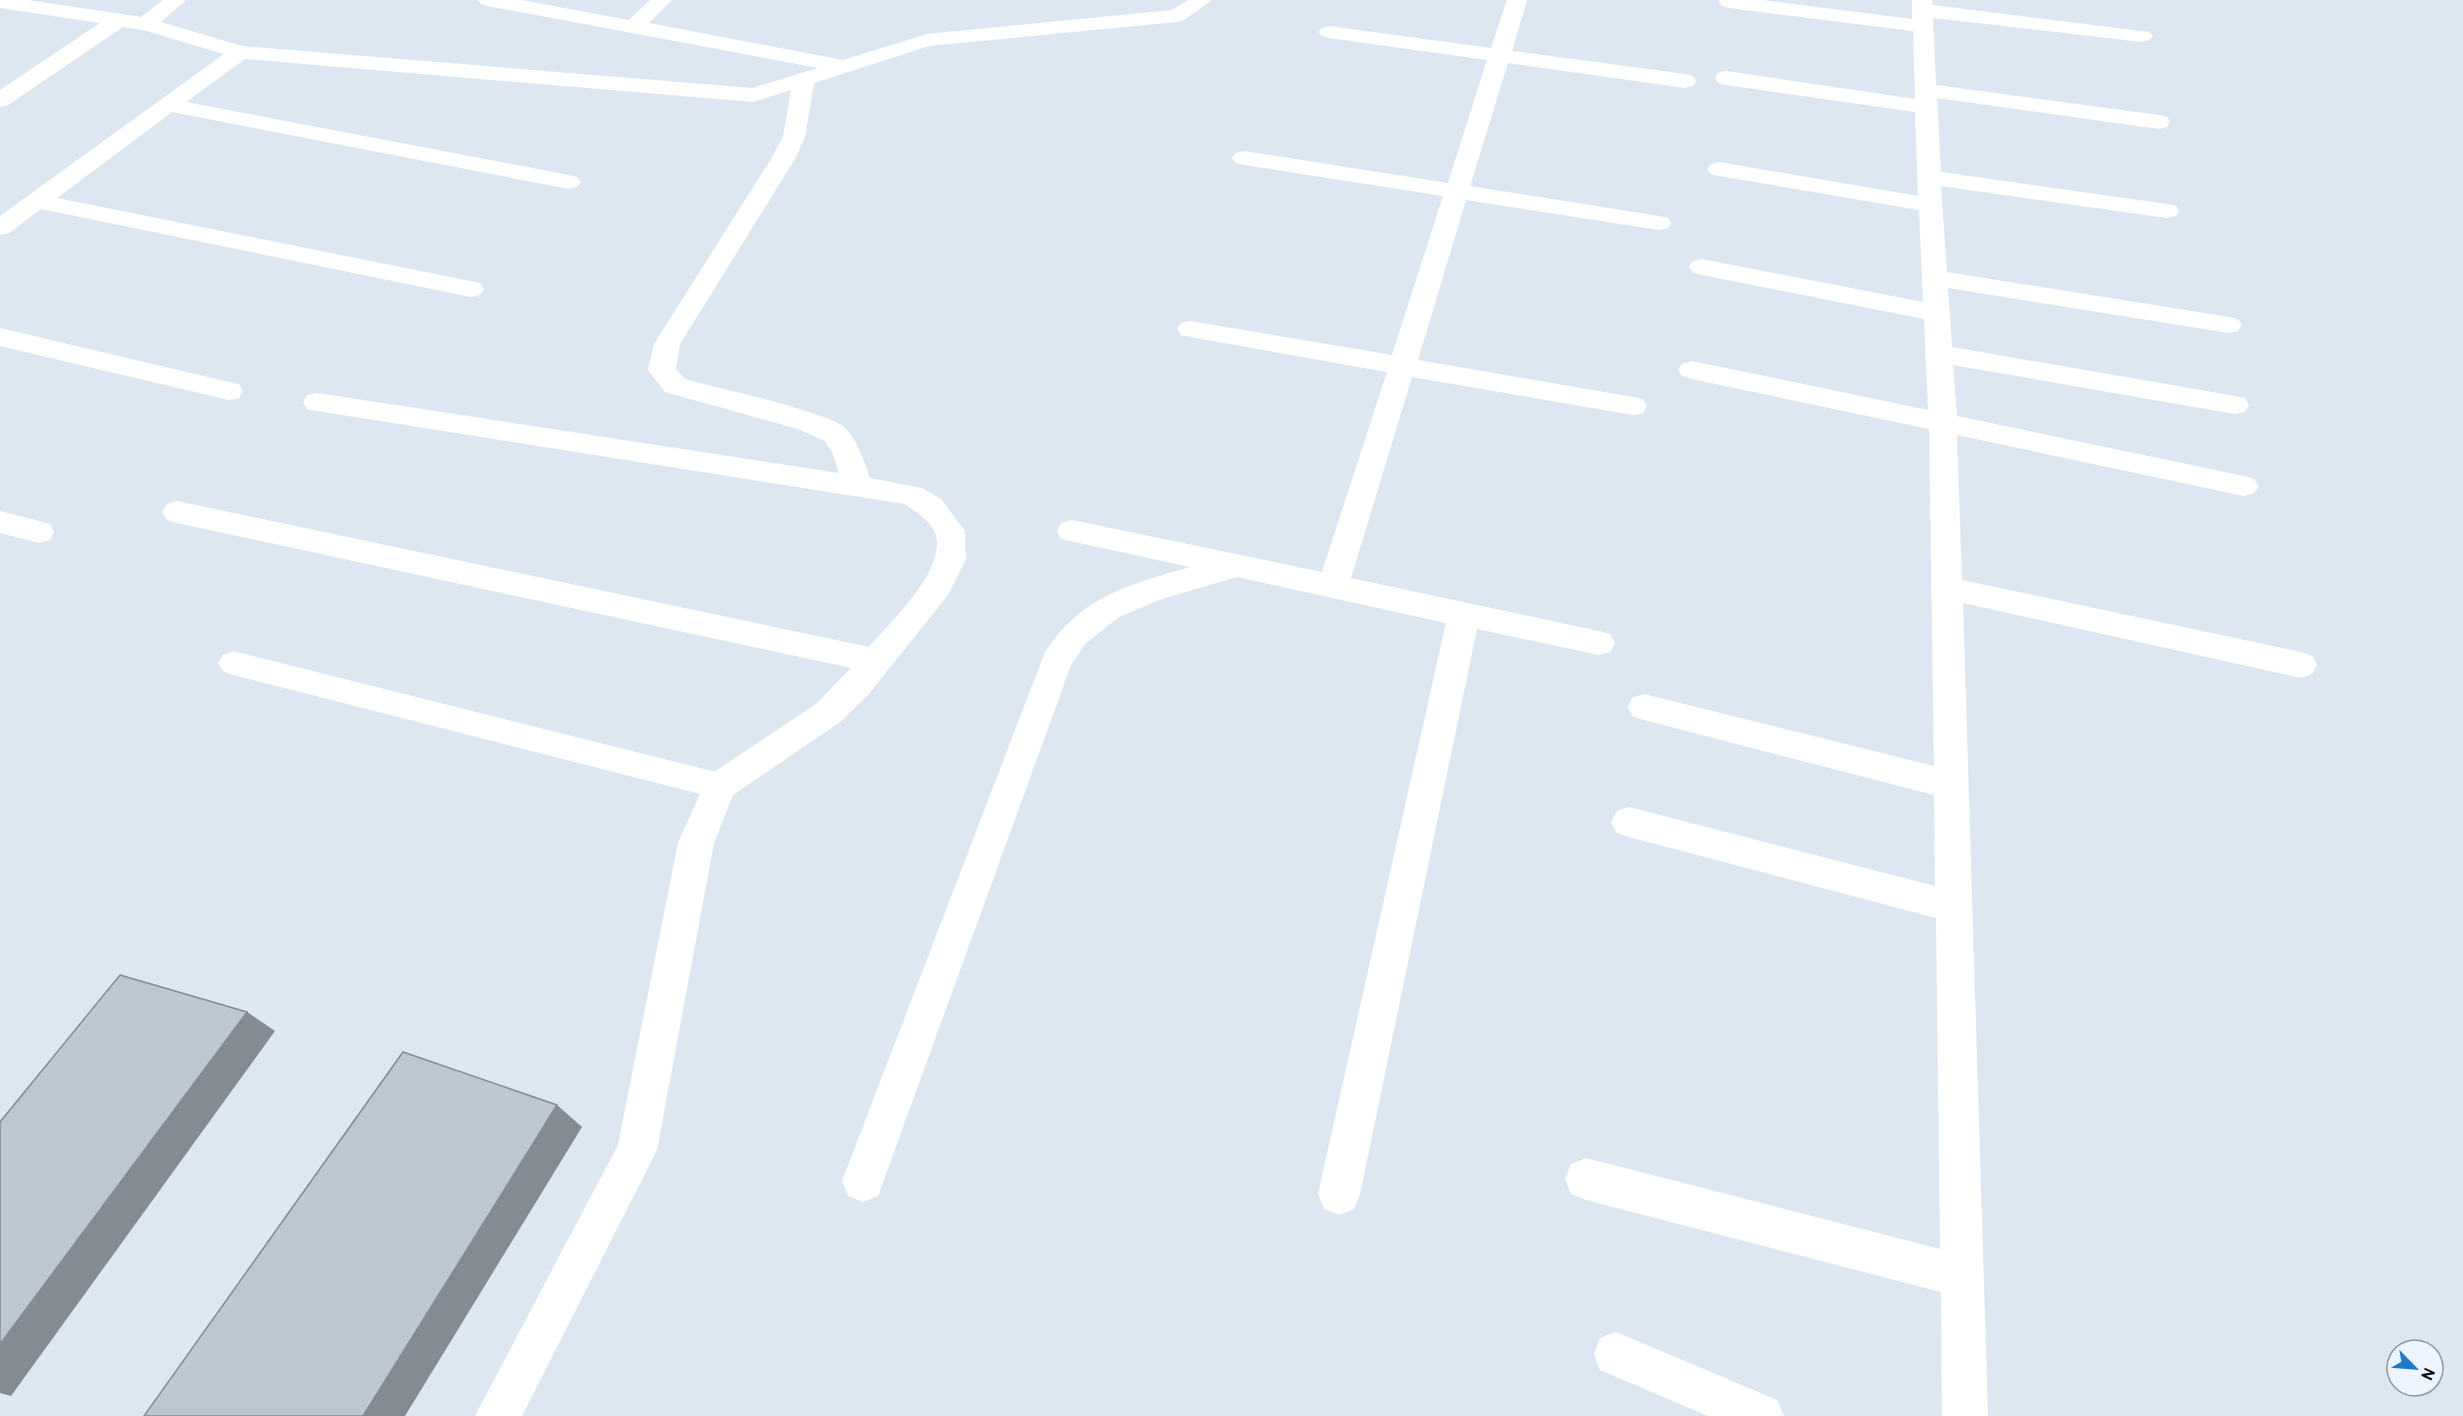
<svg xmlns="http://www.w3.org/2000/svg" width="2463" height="1416" viewBox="0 0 2463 1416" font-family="Overpass,sans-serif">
  <rect width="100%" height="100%" fill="#dde7f2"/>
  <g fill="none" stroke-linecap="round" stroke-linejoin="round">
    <polygon fill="#fff" fill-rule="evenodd" points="233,651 720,773 731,777 736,786 731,795 720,799 233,675 223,671 218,663 223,655"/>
    <g fill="#fff" fill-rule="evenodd">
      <path d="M0,0H28L141,17L163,0H186L161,22L242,46L752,88L818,68L488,6L481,4L478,0H521L629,20L650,0H672L649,23L843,60L927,34L1172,10L1188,0H1212L1184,20L1177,22L929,46L814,83L805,137L795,159L680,344L676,369L685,379C713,387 829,412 845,428C858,440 864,462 870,478L922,488L941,499L965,531L966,559L948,595L867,696L840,722L733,795L714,843L657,1150L522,1416H475L618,1145L678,843L708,776L816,704L851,668L177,523L167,520L162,512L167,504L177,501L869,647C890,622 948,569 935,533C930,520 915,511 905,504L317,411L307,409L303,402L307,395L317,393L839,473L833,454L825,441L798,429L665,392L648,370L654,344L771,159L783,137L791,90L753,102L245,59L186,102L569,175L577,177L581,182L577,187L569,189L172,112L57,198L480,283L484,289L480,295L471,297L41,209L9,233L0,235V216L224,54L143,30L123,27L8,105L0,107V90L100,23L0,8Z"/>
      <path d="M1507,0H1527L1512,51L1685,74L1693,76L1696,81L1693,86L1685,88L1508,63L1470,186L1659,216L1668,218L1671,223L1668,228L1659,230L1466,200L1418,360L1633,397L1643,399L1647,406L1643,413L1633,415L1412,377L1351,578L1599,631L1610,634L1615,643L1610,652L1599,655L1477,629L1360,1194L1354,1209L1339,1215L1324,1209L1318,1194L1446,623L1237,577L1162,599L1119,617L1086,643L1071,665L878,1196L863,1202L848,1196L842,1181L1045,652C1082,596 1128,585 1190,567L1061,539L1057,531L1061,523L1072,520L1322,572L1387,372L1190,337L1181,335L1177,329L1181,323L1190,321L1392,355L1443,196L1244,165L1236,163L1232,158L1236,153L1244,151L1448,183L1487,60L1329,38L1322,36L1318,32L1322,28L1329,26L1491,48Z"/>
      <polygon points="1720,0 1763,0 1912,19 1912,0 1932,0 1933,5 2149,32 2153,36 2149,40 2142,42 1933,18 1936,85 2159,115 2167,117 2170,122 2167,127 2159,129 1937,98 1941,172 2167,204 2176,206 2179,211 2176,216 2167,218 1941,186 1947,272 2229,317 2238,319 2242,325 2238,331 2229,333 1948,288 1952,347 2235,396 2245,398 2249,405 2245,412 2235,414 1953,365 1957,416 2244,476 2254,479 2259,486 2254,493 2244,496 1957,435 1962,580 2301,652 2312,656 2317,665 2312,674 2301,678 1963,603 1988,1416 1942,1416 1941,1292 1586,1200 1571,1194 1565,1179 1571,1164 1586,1158 1940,1249 1936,918 1629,837 1617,833 1611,822 1617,811 1629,807 1935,886 1934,795 1644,720 1632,716 1628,707 1632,698 1644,694 1934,766 1929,429 1692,379 1682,376 1678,370 1682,364 1692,361 1928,410 1924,319 1702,275 1693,273 1689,267 1693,261 1702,259 1923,302 1919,210 1719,176 1711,174 1707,169 1711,164 1719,162 1918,196 1915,112 1726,85 1718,83 1715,78 1718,73 1726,71 1915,99 1913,31 1729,8 1722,6 1719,2"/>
      <polygon points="0,328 229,382 239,384 243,391 239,398 229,400 0,346"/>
      <polygon points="0,511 50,524 54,532 50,540 39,543 0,533"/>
      <polygon points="1616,1332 1777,1400 1784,1416 1708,1416 1600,1370 1594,1354 1600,1338"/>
    </g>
  </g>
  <g fill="#848b92">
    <polygon points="247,1012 275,1031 11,1396 0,1393 0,1344"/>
    <polygon points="557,1105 582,1127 405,1416 363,1416"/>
  </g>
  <g fill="#bdc7d1" stroke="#848b92" stroke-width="1.5">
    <polygon points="120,975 247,1012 0,1344 0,1122"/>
    <polygon points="403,1052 557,1105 363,1416 144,1416"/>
  </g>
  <g transform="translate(2415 1368) rotate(115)"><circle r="28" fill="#ecf4fd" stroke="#91979e" stroke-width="1.5"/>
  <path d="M0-4.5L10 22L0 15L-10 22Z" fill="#2078c6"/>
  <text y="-9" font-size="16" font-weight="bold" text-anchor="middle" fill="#090c10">N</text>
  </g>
</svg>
